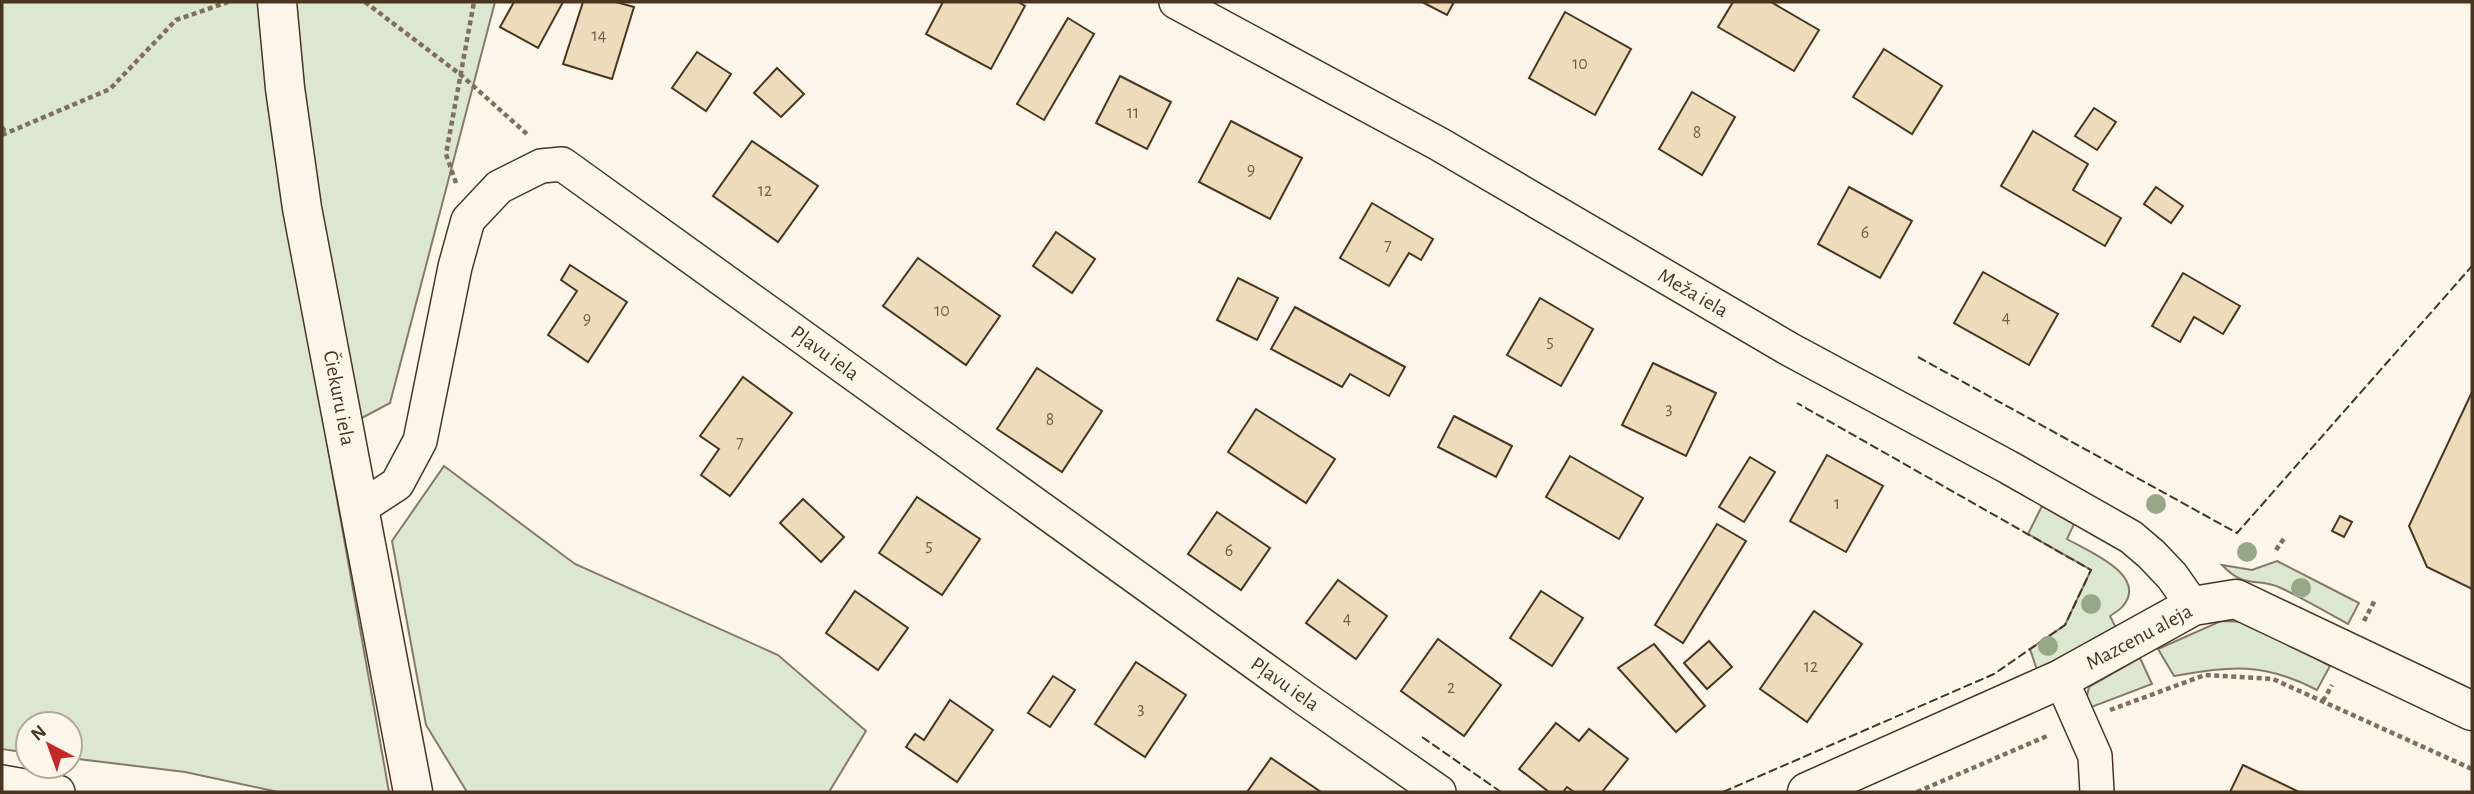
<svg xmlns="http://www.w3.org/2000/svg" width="2474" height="794" viewBox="0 0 2474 794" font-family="'Alegreya Sans',sans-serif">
  <rect width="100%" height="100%" fill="#fbf6e9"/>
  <g fill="#dce7d0" stroke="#887966" stroke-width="2">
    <polygon points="2,2 495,2 390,403 326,437 389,792 278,792 185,772 70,758 70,724 28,724 28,753 2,749"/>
    <polygon points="444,466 575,564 778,655 866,731 829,792 467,792 426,725 392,541"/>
    <path d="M2042,506L2074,524L2067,539C2086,550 2149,575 2123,606C2120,610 2114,613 2110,616L2116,628L2037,670L2030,649L2065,625L2091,570L2028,534Z"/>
    <path d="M2277,561L2359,603L2348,624C2326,612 2304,599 2281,588C2256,576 2247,591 2222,565L2252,570Z"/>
    <path d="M2221,621L2249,622L2330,666L2317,690C2263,662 2232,666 2174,676L2158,649Z"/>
    <polygon points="2140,658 2152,684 2089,708 2087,696 2089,687"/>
  </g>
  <g fill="#ecdcbc" stroke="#4a3520" stroke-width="2">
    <polygon points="514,2 563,2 538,48 500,27"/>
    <polygon points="583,2 616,2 634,7 612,79 563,64"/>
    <polygon points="943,2 1018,2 1025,6 991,69 926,34"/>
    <polygon points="1422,2 1454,2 1447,15"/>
    <polygon points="1733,2 1771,2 1819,30 1794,71 1718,27"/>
    <polygon points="1565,12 1631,49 1595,115 1529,78"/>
    <polygon points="1068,18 1094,34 1044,120 1017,104"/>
    <polygon points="1884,49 1942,86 1912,134 1853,97"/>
    <polygon points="697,52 731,74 706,111 672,88"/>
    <polygon points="777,68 804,94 781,117 754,93"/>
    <polygon points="1120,76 1171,102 1147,149 1096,123"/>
    <polygon points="1692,92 1735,117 1702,175 1659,149"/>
    <polygon points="2094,108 2116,122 2097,150 2075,136"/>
    <polygon points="1231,121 1302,158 1270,219 1199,182"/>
    <polygon points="2033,131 2088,164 2073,190 2121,218 2105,246 2001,186"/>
    <polygon points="752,141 818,186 778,242 713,196"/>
    <polygon points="1849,187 1912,221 1880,278 1818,244"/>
    <polygon points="2156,187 2183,206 2171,223 2144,204"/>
    <polygon points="1372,203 1433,239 1421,260 1409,253 1389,286 1340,258"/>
    <polygon points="1056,232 1095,259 1072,293 1033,266"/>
    <polygon points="918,258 1000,316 966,365 883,306"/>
    <polygon points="570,265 627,302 588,362 548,335 577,291 561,280"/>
    <polygon points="1983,272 2058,314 2029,365 1954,323"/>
    <polygon points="2183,273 2240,306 2223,334 2194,317 2180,342 2152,326"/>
    <polygon points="1238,278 1278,298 1257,340 1217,320"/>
    <polygon points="1540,298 1593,329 1561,386 1507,355"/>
    <polygon points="1295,307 1405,367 1389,396 1350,374 1342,387 1271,349"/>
    <polygon points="1653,363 1716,393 1686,456 1622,425"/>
    <polygon points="1037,368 1102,411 1062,472 997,429"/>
    <polygon points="743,377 792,413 730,496 701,475 719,449 700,436"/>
    <polygon points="2472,392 2472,589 2427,567 2409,526"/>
    <polygon points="1256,409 1335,459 1306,503 1228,452"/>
    <polygon points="1454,416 1512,446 1496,477 1438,447"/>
    <polygon points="1827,455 1883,486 1846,552 1790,521"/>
    <polygon points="1570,456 1643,498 1619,539 1546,497"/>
    <polygon points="1750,457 1775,472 1744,522 1719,507"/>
    <polygon points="917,497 980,539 942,595 879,553"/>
    <polygon points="803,499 844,537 821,562 780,523"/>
    <polygon points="1217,512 1270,548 1241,590 1188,554"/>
    <polygon points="2340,516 2352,522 2344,537 2332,531"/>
    <polygon points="1717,524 1746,541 1683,643 1655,625"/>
    <polygon points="1338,580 1387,616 1356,659 1306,623"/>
    <polygon points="855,591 908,628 878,670 826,633"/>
    <polygon points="1541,591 1583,618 1552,666 1510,638"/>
    <polygon points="1814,611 1862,644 1807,722 1760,689"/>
    <polygon points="1438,639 1501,685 1464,736 1401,691"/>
    <polygon points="1709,641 1732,667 1707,689 1684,663"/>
    <polygon points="1654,644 1705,706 1676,732 1618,668"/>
    <polygon points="1136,662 1186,695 1145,757 1095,724"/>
    <polygon points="1053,676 1075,690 1050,727 1028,713"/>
    <polygon points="950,700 993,730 957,782 906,747 915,734 924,740"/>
    <polygon points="1556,723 1579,741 1589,729 1628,759 1602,792 1574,792 1567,787 1563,792 1549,792 1519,769"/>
    <polygon points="1271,758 1321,792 1247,792"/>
    <polygon points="2243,765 2299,792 2230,792"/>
  </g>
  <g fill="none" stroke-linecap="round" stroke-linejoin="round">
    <defs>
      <g id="street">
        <polyline points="1176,2 1439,144 1789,349 2008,467 2131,537 2151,554 2172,576 2193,606"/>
        <polyline points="360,508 397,484 420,441 455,267 468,220 499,187 541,166 562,164 1304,698 1439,792"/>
        <polyline points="2061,679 2095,756 2097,792"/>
        <polyline points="2,782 58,792"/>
      </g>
      <g id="secondary">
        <polyline points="277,2 285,88 302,208 413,792"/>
        <polyline points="1807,792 2061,679 2193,606 2236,599 2472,711"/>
      </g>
    </defs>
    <use href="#street" stroke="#4a3520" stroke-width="36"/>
    <use href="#secondary" stroke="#4a3520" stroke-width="41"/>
    <g stroke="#7f6f5c" stroke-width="4.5" stroke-dasharray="5 3.5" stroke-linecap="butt">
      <polyline points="365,2 461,75 527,134"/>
      <polyline points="2,127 6,133"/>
      <polyline points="2,135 110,89 176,20 228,2"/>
      <polyline points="456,183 446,154 474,2"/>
      <polyline points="2276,550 2285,537"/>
      <polyline points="2364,621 2375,600"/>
      <polyline points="2323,701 2332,685"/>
      <polyline points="2110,710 2205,675 2273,679 2472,769"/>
      <polyline points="1917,792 2047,736"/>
    </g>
    <use href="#street" stroke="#fbf6e9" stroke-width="33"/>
    <use href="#secondary" stroke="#fbf6e9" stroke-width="38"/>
    <g stroke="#4a3520" stroke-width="2" stroke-dasharray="9 3.5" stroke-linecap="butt">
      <polyline points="1918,357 2237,533 2472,266"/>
      <polyline points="1422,737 1501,792"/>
      <polyline points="1723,792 1994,674 2065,625 2091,570 1797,403"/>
    </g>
  </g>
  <g fill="#96a887">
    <circle cx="2156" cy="504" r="10"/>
    <circle cx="2247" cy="552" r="10"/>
    <circle cx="2301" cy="588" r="10"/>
    <circle cx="2091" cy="604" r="10"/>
    <circle cx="2048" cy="646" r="10"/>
  </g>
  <g text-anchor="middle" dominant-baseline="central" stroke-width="5" stroke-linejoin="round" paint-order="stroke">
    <g font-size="18" fill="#725f47">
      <text x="599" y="36">14</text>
      <text x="1580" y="64">10</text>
      <text x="1133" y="113">11</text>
      <text x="1697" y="133">8</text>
      <text x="1251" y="170">9</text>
      <text x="765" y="191">12</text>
      <text x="1865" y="233">6</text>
      <text x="1388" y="246">7</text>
      <text x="942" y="311">10</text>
      <text x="2006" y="318">4</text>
      <text x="587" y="319">9</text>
      <text x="1550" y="342">5</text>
      <text x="1669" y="409">3</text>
      <text x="1050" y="420">8</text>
      <text x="740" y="443">7</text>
      <text x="1837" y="504">1</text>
      <text x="929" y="546">5</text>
      <text x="1229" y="551">6</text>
      <text x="1347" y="619">4</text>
      <text x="1811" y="667">12</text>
      <text x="1451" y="688">2</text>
      <text x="1141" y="709">3</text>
    </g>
    <g font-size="21" fill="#4a3520" stroke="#fbf6e9">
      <text transform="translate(1693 293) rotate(30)">Meža iela</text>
      <text transform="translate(825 353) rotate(36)">Pļavu iela</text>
      <text transform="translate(339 398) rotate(79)">Čiekuru iela</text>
      <text transform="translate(2139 637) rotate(-28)">Mazcenu aleja</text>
      <text transform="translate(1285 684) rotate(35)">Pļavu iela</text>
    </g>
  </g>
  <rect width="2474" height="794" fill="none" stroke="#4a3520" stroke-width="7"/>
  <g transform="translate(49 745) rotate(319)"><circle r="33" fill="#fbf6e9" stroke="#b4a999" stroke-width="2"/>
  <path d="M0-5L12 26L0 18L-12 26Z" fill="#c62828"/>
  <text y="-10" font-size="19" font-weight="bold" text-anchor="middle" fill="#4a3520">N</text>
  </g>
</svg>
